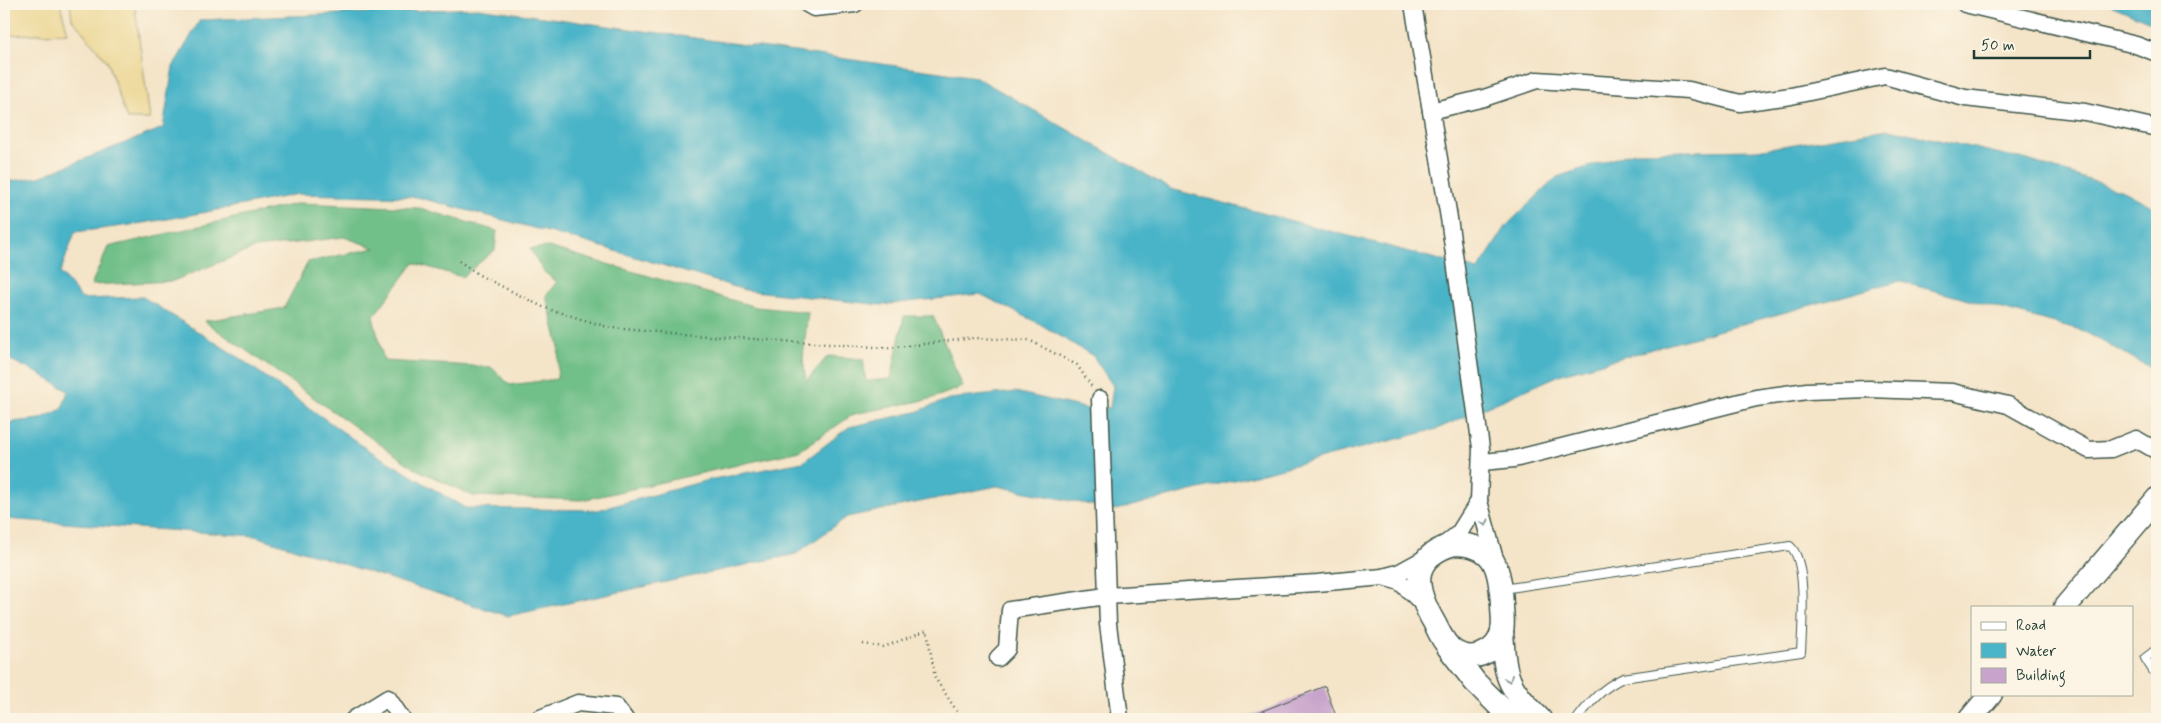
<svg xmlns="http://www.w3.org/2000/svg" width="2161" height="723" viewBox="0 0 2161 723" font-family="Mynerve,sans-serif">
  <rect width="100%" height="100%" fill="#fcf5e5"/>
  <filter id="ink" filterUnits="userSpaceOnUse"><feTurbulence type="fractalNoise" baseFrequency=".02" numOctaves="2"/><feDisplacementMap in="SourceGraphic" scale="10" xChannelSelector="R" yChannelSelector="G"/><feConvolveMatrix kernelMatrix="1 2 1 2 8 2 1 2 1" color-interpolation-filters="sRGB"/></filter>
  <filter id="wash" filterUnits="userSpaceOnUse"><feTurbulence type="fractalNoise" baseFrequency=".0096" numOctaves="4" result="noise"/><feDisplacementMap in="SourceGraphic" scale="20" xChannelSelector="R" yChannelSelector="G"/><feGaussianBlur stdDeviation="1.12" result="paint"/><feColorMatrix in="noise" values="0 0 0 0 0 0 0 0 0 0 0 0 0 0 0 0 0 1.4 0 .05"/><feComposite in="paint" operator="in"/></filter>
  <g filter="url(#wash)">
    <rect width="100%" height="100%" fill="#f4e4c8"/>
    <polygon fill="#71bf89" stroke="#487e5e" points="300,203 419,208 497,231 495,250 462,277 414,263 373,317 384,361 491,367 510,385 557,379 559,347 546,295 557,282 544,272 530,249 548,247 756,307 808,312 803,358 806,381 828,356 863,359 866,381 891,379 904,316 933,316 963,387 930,399 854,414 799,451 583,500 473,496 414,468 204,321 284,308 308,262 375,248 344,237 255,248 173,281 91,285 108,247"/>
    <g fill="#eeda9e" stroke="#868c69">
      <polygon points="4,4 60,4 68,33 4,35"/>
      <polygon points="70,4 143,4 135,8 150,119 127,119 107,61 72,19"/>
    </g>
    <g fill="#4ab4c8" stroke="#34787e" fill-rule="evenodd">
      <polygon points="2108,4 2157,4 2157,25"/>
      <path d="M478,8L976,77L1171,189L1478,270L1507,225L1557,177L1634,152L1757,150L1889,129L2028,160L2126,192L2157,209V371L2081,330L1898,281L1562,374L1437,429L1116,510L997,486L847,517L796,554L508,616L255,536L4,519V423L40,419L62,409L68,391L38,373L4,357V182L39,177L163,128L173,67L200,20ZM298,194L417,197L582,241L745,290L881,305L980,294L1040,324L1093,356L1113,386L1110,408L1089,409L1015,392L949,399L916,412L849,427L803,462L708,480L598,510L465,508L367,449L235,355L143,297L82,299L60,273L75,232C150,224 224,209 298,194Z"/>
    </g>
    <g id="blocks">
      <polygon fill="#c8a4cc" points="1325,686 1337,719 1242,719"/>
    </g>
  </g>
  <g filter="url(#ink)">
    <use href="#blocks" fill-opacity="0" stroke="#3f564a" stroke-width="1"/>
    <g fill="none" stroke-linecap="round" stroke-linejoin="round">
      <defs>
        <g id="lane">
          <path d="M1503,589L1790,546C1808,561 1802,629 1801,652L1623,678C1602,688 1591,701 1577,719"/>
          <polyline points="2157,649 2145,658 2157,677"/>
        </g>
        <g id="street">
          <polyline points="807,4 814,8 855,4"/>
          <polyline points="1413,4 1449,218 1481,448 1479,501"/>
          <polyline points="1965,4 2136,45 2157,53"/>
          <polyline points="1431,111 1484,98 1537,80 1689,90 1740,103 1791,96 1885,76 1965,98 2085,112 2157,128"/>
          <polyline points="1100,399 1108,624 1120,719"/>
          <polyline points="1482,462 1514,459 1756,398 1807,391 1869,389 1952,392 2008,405 2089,450 2111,449 2136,439 2157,451"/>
          <polyline points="1443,546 1459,533 1479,501 1496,563"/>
          <polyline points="1423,604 1400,582 1383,577 1398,573 1429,556"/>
          <polyline points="998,658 1007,649 1010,610 1106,596 1317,583 1383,577"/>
          <polyline points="354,719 388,698 402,719"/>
          <polyline points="538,719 578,703 616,707 625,719"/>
        </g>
        <g id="secondary">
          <path d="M1454,544C1496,544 1500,569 1502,605C1502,613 1504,623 1502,631C1498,652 1473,663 1455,652C1445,646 1440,634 1435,624C1415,590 1407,558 1454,544Z"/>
          <polyline points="2065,607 2157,499"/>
          <path d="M1502,631C1505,678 1506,685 1540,719"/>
          <polyline points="1448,647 1475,682 1512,719"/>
          <polyline points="1970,719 1991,694"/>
        </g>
      </defs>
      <use href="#lane" stroke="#3f564a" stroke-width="10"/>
      <use href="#street" stroke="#3f564a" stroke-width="19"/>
      <use href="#secondary" stroke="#3f564a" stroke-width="25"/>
      <g stroke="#3f564a" stroke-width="2.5" stroke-dasharray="1 4" stroke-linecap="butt">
        <polyline points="459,261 481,276 545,308 611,328 693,335 889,348 975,338 1029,340 1077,365 1092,387"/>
        <polyline points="863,644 884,647 927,630 935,678 962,719"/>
      </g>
      <use href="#lane" stroke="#fff" stroke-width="8"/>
      <use href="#street" stroke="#fff" stroke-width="16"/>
      <use href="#secondary" stroke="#fff" stroke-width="22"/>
    </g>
    <defs><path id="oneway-chevron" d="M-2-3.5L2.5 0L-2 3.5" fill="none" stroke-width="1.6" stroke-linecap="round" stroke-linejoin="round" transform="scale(1.25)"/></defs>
    <g stroke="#8f9e9a">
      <use href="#oneway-chevron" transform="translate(1485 523) rotate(75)"/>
      <use href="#oneway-chevron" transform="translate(1509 679) rotate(67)"/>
    </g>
  </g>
  <rect width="2161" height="723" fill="none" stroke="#fcf5e5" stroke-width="20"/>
  <rect x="1971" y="606" width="162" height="90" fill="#fcf5e5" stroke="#a4ab9e"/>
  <rect x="1981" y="622" width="25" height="8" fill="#ffffff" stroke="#a4ab9e"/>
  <text x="2016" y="630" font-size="15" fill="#1f3d34">Road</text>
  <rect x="1981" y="643" width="25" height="15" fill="#4ab4c8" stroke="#a4ab9e"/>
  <text x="2016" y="656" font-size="15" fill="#1f3d34">Water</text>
  <rect x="1981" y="668" width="25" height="15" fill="#c8a4cc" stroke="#a4ab9e"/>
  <text x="2016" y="680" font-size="15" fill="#1f3d34">Building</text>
  <path d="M1974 50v8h116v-8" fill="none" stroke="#1f3d34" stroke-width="2.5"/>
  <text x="1981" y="50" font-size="15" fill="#1f3d34" stroke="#fcf5e5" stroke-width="4" paint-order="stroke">50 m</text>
</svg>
